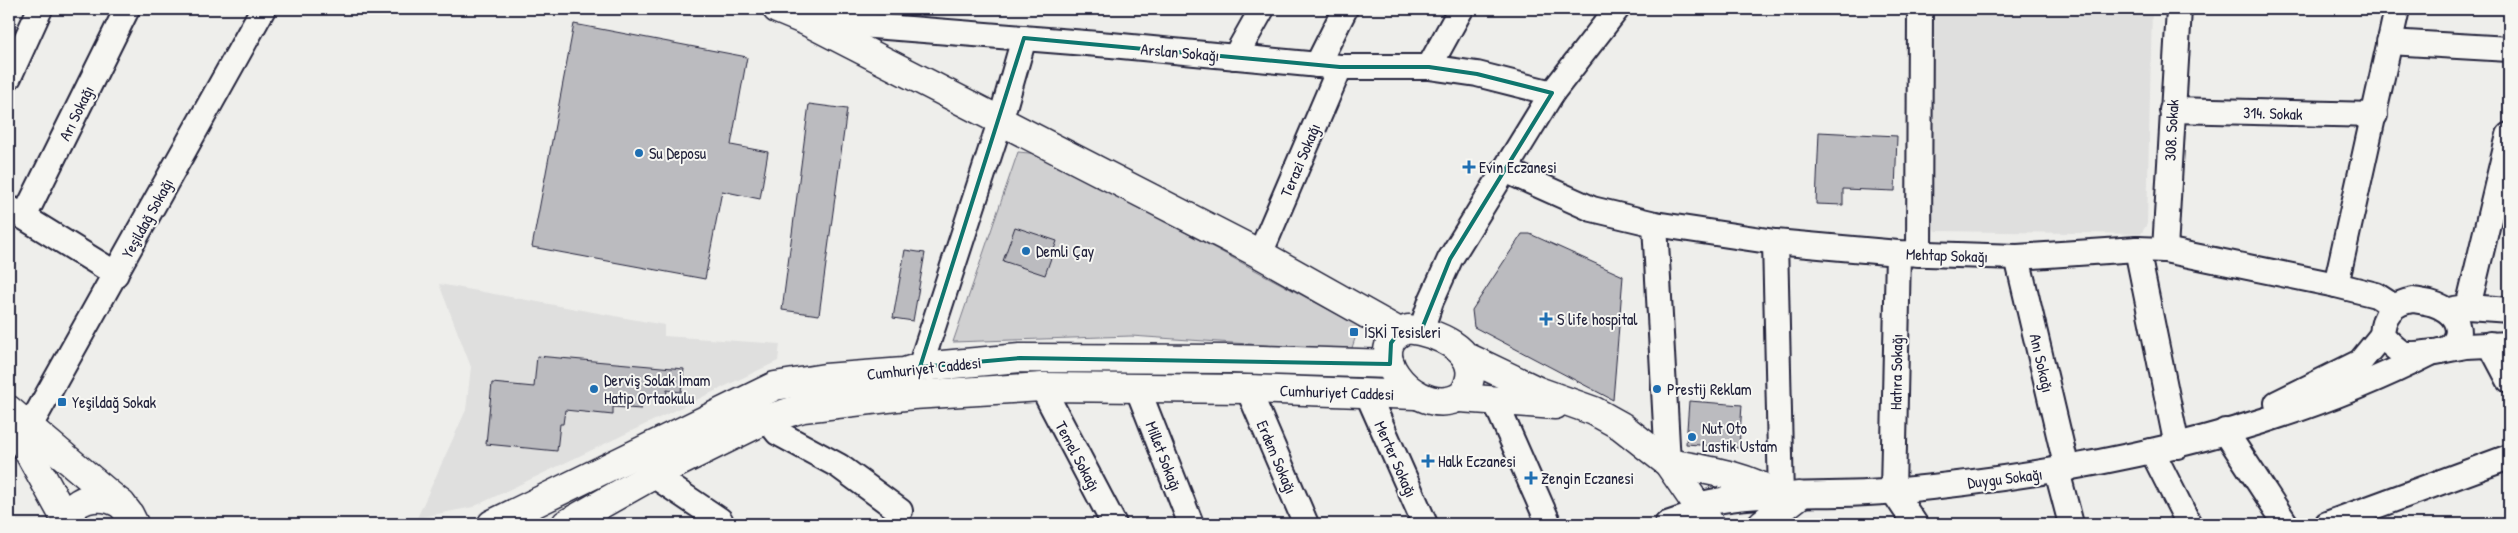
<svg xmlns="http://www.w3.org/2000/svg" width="2518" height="533" viewBox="0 0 2518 533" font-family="'Patrick Hand',sans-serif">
  <rect width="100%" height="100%" fill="#eeeeeb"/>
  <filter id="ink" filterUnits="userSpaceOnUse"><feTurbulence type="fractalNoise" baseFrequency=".02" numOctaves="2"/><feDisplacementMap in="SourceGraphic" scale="10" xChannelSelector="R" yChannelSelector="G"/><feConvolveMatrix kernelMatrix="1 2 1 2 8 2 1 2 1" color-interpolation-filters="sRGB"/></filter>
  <g filter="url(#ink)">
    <g fill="#dfdfde">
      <polygon points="1931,9 2152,9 2147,224 2141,234 1936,231 1927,222"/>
      <polygon points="439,284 664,325 664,336 780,344 778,361 473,507 417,518 466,410 471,367"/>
    </g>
    <polygon fill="#d0d0d1" stroke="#797986" points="1018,152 1040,154 1359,326 1351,351 1131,336 953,342"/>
    <g fill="#bbbbbf" stroke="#22223b">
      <polygon points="574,24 747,57 731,145 768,152 760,199 722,191 705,279 532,247"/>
      <polygon points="809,104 847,109 819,315 782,310"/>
      <polygon points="1819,132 1897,136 1895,191 1843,189 1843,205 1816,204"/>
      <polygon points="1015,227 1057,241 1045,275 1003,261"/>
      <polygon points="1522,234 1530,234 1623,276 1613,400 1474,327 1472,310"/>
      <polygon points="905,250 925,253 913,321 893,318"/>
      <polygon points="537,356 684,369 681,392 667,390 666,399 642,397 641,409 613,407 613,415 565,410 563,424 560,424 557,451 486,444 492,383 534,387"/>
      <polygon points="1689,401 1742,405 1739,448 1686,444"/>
    </g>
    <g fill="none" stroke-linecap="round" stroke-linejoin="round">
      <defs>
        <g id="minor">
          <polyline points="810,21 1111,45 1340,67 1429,67 1477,74 1552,93"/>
          <polyline points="2389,42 2509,49"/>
          <polyline points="1235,57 1262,9"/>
          <polyline points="1317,65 1345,9"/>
          <polyline points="1429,67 1461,9"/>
          <polyline points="9,77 40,9"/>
          <polyline points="2172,110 2375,115"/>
          <polyline points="1505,170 1592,209 1655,224 1775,242 1898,253 2017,257 2137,249 2165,250 2336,285 2376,295 2393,306"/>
          <polyline points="9,208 116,274"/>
          <polyline points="24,217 127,9"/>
          <polyline points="1655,224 1668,463"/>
          <polyline points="1775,242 1781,497"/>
          <polyline points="2137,249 2177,446"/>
          <polyline points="2165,250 2179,9"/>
          <polyline points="1898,253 1893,491 1915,524"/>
          <polyline points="1260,254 1340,67"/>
          <polyline points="1919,254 1920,9"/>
          <polyline points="2017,257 2067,469"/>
          <polyline points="2336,285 2397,9"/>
          <path d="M2413,300C2425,302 2437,303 2447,311C2459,320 2463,337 2449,347C2443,352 2434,352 2426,353C2419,354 2410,355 2403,353C2395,350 2388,341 2382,335C2383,314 2393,303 2413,300Z"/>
          <polyline points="2468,307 2509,135"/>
          <polyline points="2454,309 2468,307 2509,310"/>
          <polyline points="1421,331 1431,301 1450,259 1552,93 1617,9"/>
          <polyline points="2490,344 2509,380"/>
          <polyline points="2440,351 2466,346 2509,344"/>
          <polyline points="920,367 1000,122 1024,38"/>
          <polyline points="1042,387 1114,524"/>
          <polyline points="1137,387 1191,524"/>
          <polyline points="1248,389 1306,524"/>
          <polyline points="1367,393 1425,524"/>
          <polyline points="1495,401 1549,524"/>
          <polyline points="2277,403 2360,362 2382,335"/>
          <polyline points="767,419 778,433 839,466 900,511"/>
          <polyline points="30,426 263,9"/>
          <polyline points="2225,431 2286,524"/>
          <polyline points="2152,451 2189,524"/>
          <polyline points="2057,471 2071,524"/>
          <polyline points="653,475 720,520 719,524"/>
          <path d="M1697,505C1761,489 1829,498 1894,491C2079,473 2266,437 2433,352"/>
          <polyline points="1667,524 1702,512"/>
          <polyline points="2327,524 2509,457"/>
        </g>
        <g id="major">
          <polyline points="777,9 806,21 1260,254 1399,332"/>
          <path d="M1408,329C1433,332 1480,349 1469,382C1466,392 1462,397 1452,400C1410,412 1359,345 1408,329Z"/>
          <polyline points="1465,356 1538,391 1594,411 1621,426 1668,463 1710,524"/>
          <polyline points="1460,398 1555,405"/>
          <polyline points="9,410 122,505 129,514 134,524"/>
          <polyline points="9,424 27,449 66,520"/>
          <path d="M1668,463C1708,470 1746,475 1781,497"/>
          <path d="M65,524C70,497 100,492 121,504"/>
          <polyline points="492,524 775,386 825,378 904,372 920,367 1020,358 1231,359 1390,364"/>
          <polyline points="566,524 653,475 767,419 803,408 913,395 1042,387 1248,389 1416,395"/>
          <polyline points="1762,524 1798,496"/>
        </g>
      </defs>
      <use href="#minor" stroke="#22223b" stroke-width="28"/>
      <use href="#major" stroke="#22223b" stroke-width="31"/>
      <use href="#minor" stroke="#f6f6f2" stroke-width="24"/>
      <use href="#major" stroke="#f6f6f2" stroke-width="28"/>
    </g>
  </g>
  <path fill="none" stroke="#0f766e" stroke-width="4" stroke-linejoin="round" d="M1024,38L1340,67H1429L1477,74L1552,93L1450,259L1421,331L1399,332L1391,343L1390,364L1020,358L920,367Z"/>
  <g fill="#1f6fb2" stroke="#f6f6f2" stroke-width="2">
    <circle cx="639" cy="153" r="5"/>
    <path d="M1466.5 159.5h5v5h5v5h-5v5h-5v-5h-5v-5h5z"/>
    <circle cx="1026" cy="251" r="5"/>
    <path d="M1543.5 311.5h5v5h5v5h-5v5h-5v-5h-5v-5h5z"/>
    <rect x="1349" y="327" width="10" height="10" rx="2.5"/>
    <circle cx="594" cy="389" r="5"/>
    <circle cx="1657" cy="389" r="5"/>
    <rect x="57" y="397" width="10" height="10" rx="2.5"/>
    <circle cx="1692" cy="437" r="5"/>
    <path d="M1425.5 453.5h5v5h5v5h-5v5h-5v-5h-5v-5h5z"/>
    <path d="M1528.5 470.5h5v5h5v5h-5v5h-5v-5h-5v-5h5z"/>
  </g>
  <g text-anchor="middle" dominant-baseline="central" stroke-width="4" stroke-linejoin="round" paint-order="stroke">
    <g font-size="16" fill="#22223b" stroke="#f6f6f2">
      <text transform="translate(1180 52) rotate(5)">Arslan Sokağı</text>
      <text transform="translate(76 113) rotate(-64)">Arı Sokağı</text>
      <text transform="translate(2273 113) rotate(2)">314. Sokak</text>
      <text transform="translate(2171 130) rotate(-87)">308. Sokak</text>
      <text transform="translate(1300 160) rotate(-67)">Terazi Sokağı</text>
      <text transform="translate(147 218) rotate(-61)">Yeşildağ Sokağı</text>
      <text transform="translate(1947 255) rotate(2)">Mehtap Sokağı</text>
      <text transform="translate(2042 363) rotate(77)">Anı Sokağı</text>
      <text transform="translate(924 368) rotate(-6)">Cumhuriyet Caddesi</text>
      <text transform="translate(1896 372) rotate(-89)">Hatıra Sokağı</text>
      <text transform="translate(1337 392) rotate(2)">Cumhuriyet Caddesi</text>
      <text transform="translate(1078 456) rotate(62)">Temel Sokağı</text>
      <text transform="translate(1164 456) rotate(69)">Millet Sokağı</text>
      <text transform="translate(1277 457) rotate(67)">Erdem Sokağı</text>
      <text transform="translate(1396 459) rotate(66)">Merter Sokağı</text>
      <text transform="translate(2005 478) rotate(-7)">Duygu Sokağı</text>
    </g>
    <g font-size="16" fill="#22223b" stroke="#f6f6f2" text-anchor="start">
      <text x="649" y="153">Su Deposu</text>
      <text x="1479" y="167">Evin Eczanesi</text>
      <text x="1036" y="251">Demli Çay</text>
      <text x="1557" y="319">S life hospital</text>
      <text x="1364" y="332">İSKİ Tesisleri</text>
      <text x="604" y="380">Derviş Solak İmam<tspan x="604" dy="18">Hatip Ortaokulu</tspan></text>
      <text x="1667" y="389">Prestij Reklam</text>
      <text x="72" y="402">Yeşildağ Sokak</text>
      <text x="1702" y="428">Nut Oto<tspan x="1702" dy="18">Lastik Ustam</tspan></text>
      <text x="1438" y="461">Halk Eczanesi</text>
      <text x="1541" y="478">Zengin Eczanesi</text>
    </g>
  </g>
  <rect width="2518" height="533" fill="none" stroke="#f6f6f2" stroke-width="30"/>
  <rect x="15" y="15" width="2488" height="503" fill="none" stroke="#22223b" stroke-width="2" filter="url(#ink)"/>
</svg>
